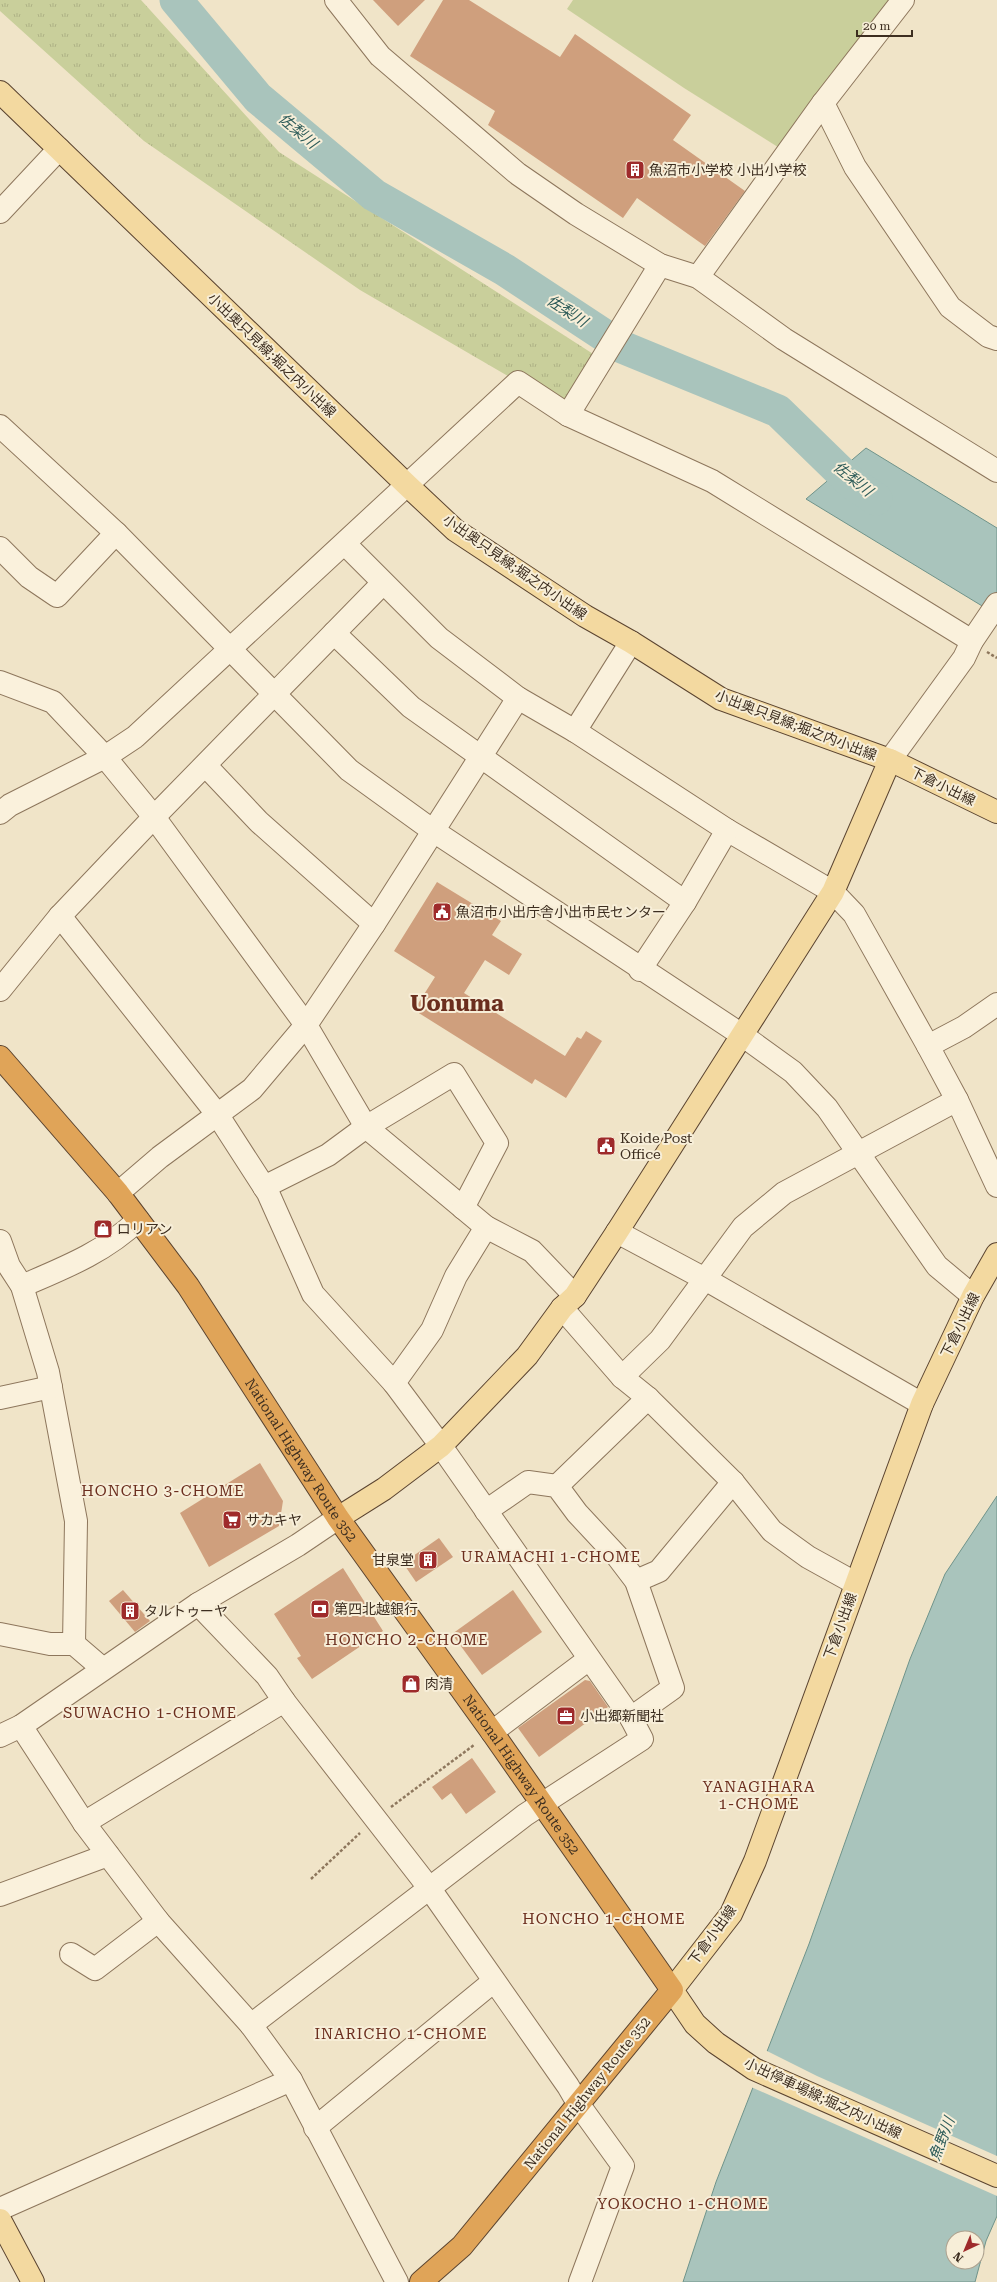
<svg xmlns="http://www.w3.org/2000/svg" width="997" height="2282" viewBox="0 0 997 2282" font-family="'Roboto Serif','Noto Sans JP',serif">
  <defs>
    <pattern id="grass-tufts" width="24" height="20" patternUnits="userSpaceOnUse"><rect width="24" height="20" fill="#c9cf9b"/><path d="M3 7l-1-3M5 7V3M7 7l1-3M15 17l-1-3M17 17v-4M19 17l1-3" fill="none" stroke="#aeb285"/></pattern>
  </defs>
  <rect width="100%" height="100%" fill="#f0e4c8"/>
  <polygon fill="url(#grass-tufts)" points="0,0 141,0 279,152 601,359 568,415 518,382 360,290 144,141 0,11"/>
  <polygon fill="#c9cf9b" points="573,0 905,0 789,154 684,88 567,9"/>
  <g fill="#a9c4bc" stroke="#6f938a" fill-rule="evenodd">
    <polygon points="866,448 997,528 997,615 806,499"/>
    <path d="M997,1496V2216L986,2241L975,2282H683L716,2182L809,1944L910,1659L945,1574ZM953,2238H977V2262H953Z"/>
  </g>
  <polygon fill="#f0e4c8" points="765,2050 817,2076 997,2156 997,2196 751,2087"/>
  <g fill="none" stroke-linecap="round" stroke-linejoin="round">
    <polyline stroke="#a9c4bc" stroke-width="33" points="176,0 258,98 374,195 505,270 622,347 778,411 852,483 876,499"/>
  </g>
  <g fill="#cf9f7d">
    <polygon points="373,0 425,0 398,26"/>
    <polygon points="443,0 469,0 560,57 575,34 691,115 673,140 745,191 705,246 637,198 623,218 488,125 495,111 410,56"/>
    <polygon points="437,882 501,921 492,935 522,954 509,975 485,960 464,993 565,1056 577,1037 581,1039 586,1031 602,1041 566,1098 535,1079 532,1084 414,1010 435,977 394,951"/>
    <polygon points="260,1463 283,1501 279,1526 209,1567 180,1513"/>
    <polygon points="439,1538 453,1557 416,1582 403,1563"/>
    <polygon points="343,1568 383,1631 312,1679 297,1658 301,1656 274,1614"/>
    <polygon points="123,1590 150,1621 135,1632 109,1601"/>
    <polygon points="513,1590 542,1632 482,1675 452,1634"/>
    <polygon points="585,1680 590,1681 608,1707 539,1757 518,1728"/>
    <polygon points="472,1758 496,1792 466,1814 451,1793 442,1800 432,1787"/>
  </g>
  <g fill="none" stroke-linecap="round" stroke-linejoin="round">
    <defs>
      <g id="minor">
        <polyline points="336,0 380,56 518,174 576,214 660,265 698,277 784,339 997,471"/>
        <polyline points="823,103 855,167 950,307 988,336 997,339"/>
        <polyline points="0,212 59,149"/>
        <polyline points="698,277 823,103 903,0"/>
        <polyline points="568,415 660,265"/>
        <polyline points="0,426 116,533 349,770 432,830 742,1035 793,1072 827,1108 937,1266 973,1296"/>
        <polyline points="345,544 439,638 518,698 575,731 727,830 833,892 854,914 928,1046 957,1100 997,1186"/>
        <polyline points="0,548 29,577 57,596 116,533"/>
        <polyline points="334,633 411,707 685,902"/>
        <polyline points="0,682 53,702 105,757 154,817 306,1025 366,1127 486,1227 532,1251 575,1296"/>
        <polyline points="575,731 631,642"/>
        <polyline points="890,760 964,658 972,641 997,604"/>
        <polyline points="206,766 259,822 374,924"/>
        <polyline points="0,813 10,805 105,757 135,737 518,382 568,415 712,481 972,641"/>
        <polyline points="60,916 217,1114 268,1193 313,1294 394,1383 441,1446 631,1718 642,1739 525,1815 251,2025"/>
        <polyline points="640,970 685,902 727,830"/>
        <polyline points="0,990 60,916 154,817 383,583"/>
        <polyline points="928,1046 964,1027 997,1004"/>
        <polyline points="264,1187 328,1155 366,1127 454,1074 497,1143 463,1208"/>
        <polyline points="118,1193 160,1157 252,1089 306,1025 374,924 518,698"/>
        <polyline points="617,1232 705,1279 922,1404"/>
        <polyline points="0,1241 9,1266 22,1286 48,1372 76,1521 74,1644"/>
        <path d="M22,1286C64,1268 105,1252 138,1220"/>
        <polyline points="562,1308 622,1377 648,1398 733,1482 772,1531 808,1557 855,1583"/>
        <polyline points="622,1377 660,1340 743,1227 784,1193 957,1100"/>
        <polyline points="394,1383 432,1330 456,1276 486,1227"/>
        <polyline points="0,1398 51,1387"/>
        <polyline points="557,1486 648,1398"/>
        <polyline points="486,1511 528,1482 557,1486 577,1513 617,1556 636,1581 673,1688 631,1718"/>
        <polyline points="636,1581 659,1571 733,1482"/>
        <polyline points="198,1604 267,1676 284,1701 430,1889 568,2086 579,2105 623,2166 580,2282"/>
        <polyline points="0,1634 50,1644 74,1644 102,1668"/>
        <polyline points="21,1726 84,1823 158,1921 251,2025 291,2080 397,2282"/>
        <polyline points="492,1732 589,1659"/>
        <polyline points="0,1736 21,1726 198,1604 298,1545 338,1518"/>
        <polyline points="84,1823 284,1701"/>
        <polyline points="0,1895 108,1855"/>
        <polyline points="71,1954 95,1969 158,1921"/>
        <polyline points="315,2128 494,1981"/>
        <polyline points="0,2209 291,2080"/>
      </g>
      <g id="major">
        <polyline points="0,92 407,485 455,530 585,616 631,642 721,699 890,760 997,812"/>
        <polyline points="997,1254 973,1296 922,1404 755,1861 731,1914 672,1990 695,2024 716,2043 754,2069 997,2176"/>
        <polyline points="338,1518 384,1489 441,1446 527,1356 562,1308 575,1296 617,1232 833,892 890,760"/>
        <polyline points="0,2220 33,2282"/>
      </g>
      <g id="highway">
        <path id="s1" d="M0,1057L118,1193L188,1286L338,1518L492,1732L672,1990L462,2246L421,2282"/>
      </g>
    </defs>
    <use href="#minor" stroke="#8d765c" stroke-width="24"/>
    <use href="#major" stroke="#5b4430" stroke-width="24"/>
    <use href="#highway" stroke="#5b4430" stroke-width="24"/>
    <g stroke="#8d765c" stroke-width="2.5" stroke-dasharray="3 2" stroke-linecap="butt">
      <polyline points="987,652 997,658"/>
      <polyline points="391,1807 474,1745"/>
      <polyline points="311,1879 360,1833"/>
    </g>
    <use href="#minor" stroke="#faf1dc" stroke-width="22"/>
    <use href="#major" stroke="#f3d9a0" stroke-width="22"/>
    <use href="#highway" stroke="#e0a458" stroke-width="22"/>
  </g>
  <defs>
    <symbol id="building-square" viewBox="-11 -11 22 22"><rect x="-9" y="-9" width="18" height="18" rx="4" fill="#9e2a2b" stroke="#f7eed8"/><path d="M-4-6H4V6H1V3H-1V6H-4ZM-2.5-4.3h1.7v1.8h-1.7ZM.8-4.3h1.7v1.8H.8ZM-2.5-1h1.7V.8h-1.7ZM.8-1h1.7V.8H.8Z" fill="#fff"/></symbol>
    <symbol id="civic-square" viewBox="-11 -11 22 22"><rect x="-9" y="-9" width="18" height="18" rx="4" fill="#9e2a2b" stroke="#f7eed8"/><path d="M-.6-6.5H3V-4.5H.6V-3L4-1V1h2V6H-6V1h2V-1L-.6-3ZM-1.2 2.5V6h2.4V2.5Z" fill="#fff"/></symbol>
    <symbol id="shop-square" viewBox="-11 -11 22 22"><rect x="-9" y="-9" width="18" height="18" rx="4" fill="#9e2a2b" stroke="#f7eed8"/><path d="M-5-2.5h2.3a2.7 3.5 0 0 1 5.4 0H5L5.5 6h-11ZM-1.5-2.5h3a1.5 2.3 0 0 0-3 0Z" fill="#fff"/></symbol>
    <symbol id="supermarket-square" viewBox="-11 -11 22 22"><rect x="-9" y="-9" width="18" height="18" rx="4" fill="#9e2a2b" stroke="#f7eed8"/><path d="M-6-5.5h2.5l.6 2H6L4.5 2H-2.5L-4.4-4H-6ZM-1.5 3.2a1.3 1.3 0 1 0 .1 0ZM3 3.2a1.3 1.3 0 1 0 .1 0Z" fill="#fff"/></symbol>
    <symbol id="bank-square" viewBox="-11 -11 22 22"><rect x="-9" y="-9" width="18" height="18" rx="4" fill="#9e2a2b" stroke="#f7eed8"/><path d="M-6-4H6V4H-6ZM0-2.3a2.3 2.3 0 1 0 0 4.6a2.3 2.3 0 1 0 0-4.6Z" fill="#fff"/></symbol>
    <symbol id="office-square" viewBox="-11 -11 22 22"><rect x="-9" y="-9" width="18" height="18" rx="4" fill="#9e2a2b" stroke="#f7eed8"/><path d="M-6-3h4V-5.5h4V-3h4V5H-6ZM-1-4.5V-3h2v-1.5ZM-6 0V1H6V0Z" fill="#fff"/></symbol>
  </defs>
  <g fill-rule="evenodd">
    <use href="#building-square" x="624" y="159" width="22" height="22"/>
    <use href="#civic-square" x="431" y="901" width="22" height="22"/>
    <use href="#civic-square" x="595" y="1135" width="22" height="22"/>
    <use href="#shop-square" x="92" y="1218" width="22" height="22"/>
    <use href="#supermarket-square" x="221" y="1509" width="22" height="22"/>
    <use href="#building-square" x="417" y="1549" width="22" height="22"/>
    <use href="#bank-square" x="309" y="1598" width="22" height="22"/>
    <use href="#building-square" x="119" y="1600" width="22" height="22"/>
    <use href="#shop-square" x="400" y="1673" width="22" height="22"/>
    <use href="#office-square" x="555" y="1705" width="22" height="22"/>
  </g>
  <g text-anchor="middle" dominant-baseline="central" stroke-width="4" stroke-linejoin="round" paint-order="stroke">
    <g font-size="14" fill="#3d2e20" stroke="#f7eed8" text-anchor="start">
      <text x="649" y="170">魚沼市小学校 小出小学校</text>
      <text x="456" y="912">魚沼市小出庁舎小出市民センター</text>
      <text x="620" y="1138">Koide Post<tspan x="620" dy="16">Office</tspan></text>
      <text x="117" y="1229">ロリアン</text>
      <text x="246" y="1520">サカキヤ</text>
      <text x="414" y="1560" text-anchor="end">甘泉堂</text>
      <text x="334" y="1609">第四北越銀行</text>
      <text x="144" y="1611">タルトゥーヤ</text>
      <text x="425" y="1684">肉清</text>
      <text x="580" y="1716">小出郷新聞社</text>
    </g>
    <g font-size="14" fill="#3d2e20" stroke="#f7eed8">
      <text transform="translate(272 355) rotate(44)">小出奥只見線;堀之内小出線</text>
      <text transform="translate(515 567) rotate(35)">小出奥只見線;堀之内小出線</text>
      <text transform="translate(796 725) rotate(21)">小出奥只見線;堀之内小出線</text>
      <text transform="translate(943 786) rotate(26)">下倉小出線</text>
      <text transform="translate(960 1325) rotate(-64)">下倉小出線</text>
      <text stroke="none"><textPath href="#s1" startOffset="504">National Highway Route 352</textPath></text>
      <text transform="translate(840 1626) rotate(-70)">下倉小出線</text>
      <text stroke="none"><textPath href="#s1" startOffset="888">National Highway Route 352</textPath></text>
      <text transform="translate(712 1935) rotate(-54)">下倉小出線</text>
      <text transform="translate(587 2093) rotate(-51)">National Highway Route 352</text>
      <text transform="translate(823 2098) rotate(25)">小出停車場線;堀之内小出線</text>
    </g>
    <g font-size="15" font-style="italic" fill="#2f5d5a" stroke="#f7eed8">
      <text transform="translate(298 131) rotate(40)">佐梨川</text>
      <text transform="translate(567 311) rotate(33)">佐梨川</text>
      <text transform="translate(853 479) rotate(39)">佐梨川</text>
      <text transform="translate(942 2139) rotate(-69)">魚野川</text>
    </g>
    <g font-size="15" letter-spacing="1" fill="#6b2e1e" stroke="#f7eed8">
      <text x="163" y="1491">HONCHO 3-CHOME</text>
      <text x="551" y="1557">URAMACHI 1-CHOME</text>
      <text x="407" y="1640">HONCHO 2-CHOME</text>
      <text x="150" y="1713">SUWACHO 1-CHOME</text>
      <text x="759" y="1787">YANAGIHARA<tspan x="759" dy="17">1-CHOME</tspan></text>
      <text x="604" y="1919">HONCHO 1-CHOME</text>
      <text x="401" y="2034">INARICHO 1-CHOME</text>
      <text x="683" y="2204">YOKOCHO 1-CHOME</text>
    </g>
    <g font-size="22" font-weight="bold" fill="#6b2e1e" stroke="#f7eed8">
      <text x="457" y="1003">Uonuma</text>
    </g>
  </g>
  <g transform="translate(965 2250) rotate(224)"><circle r="19" fill="#f7eed8" stroke="#ada18e"/>
  <path d="M0-3L7 15L0 10L-7 15Z" fill="#9e2a2b"/>
  <text y="-6" font-size="11" font-weight="bold" text-anchor="middle" fill="#3d2e20">N</text>
  </g>
  <path d="M857 30v6h55v-6" fill="none" stroke="#3d2e20" stroke-width="2"/>
  <text x="863" y="30" font-size="12" fill="#3d2e20" stroke="#f7eed8" stroke-width="3" paint-order="stroke">20 m</text>
</svg>
